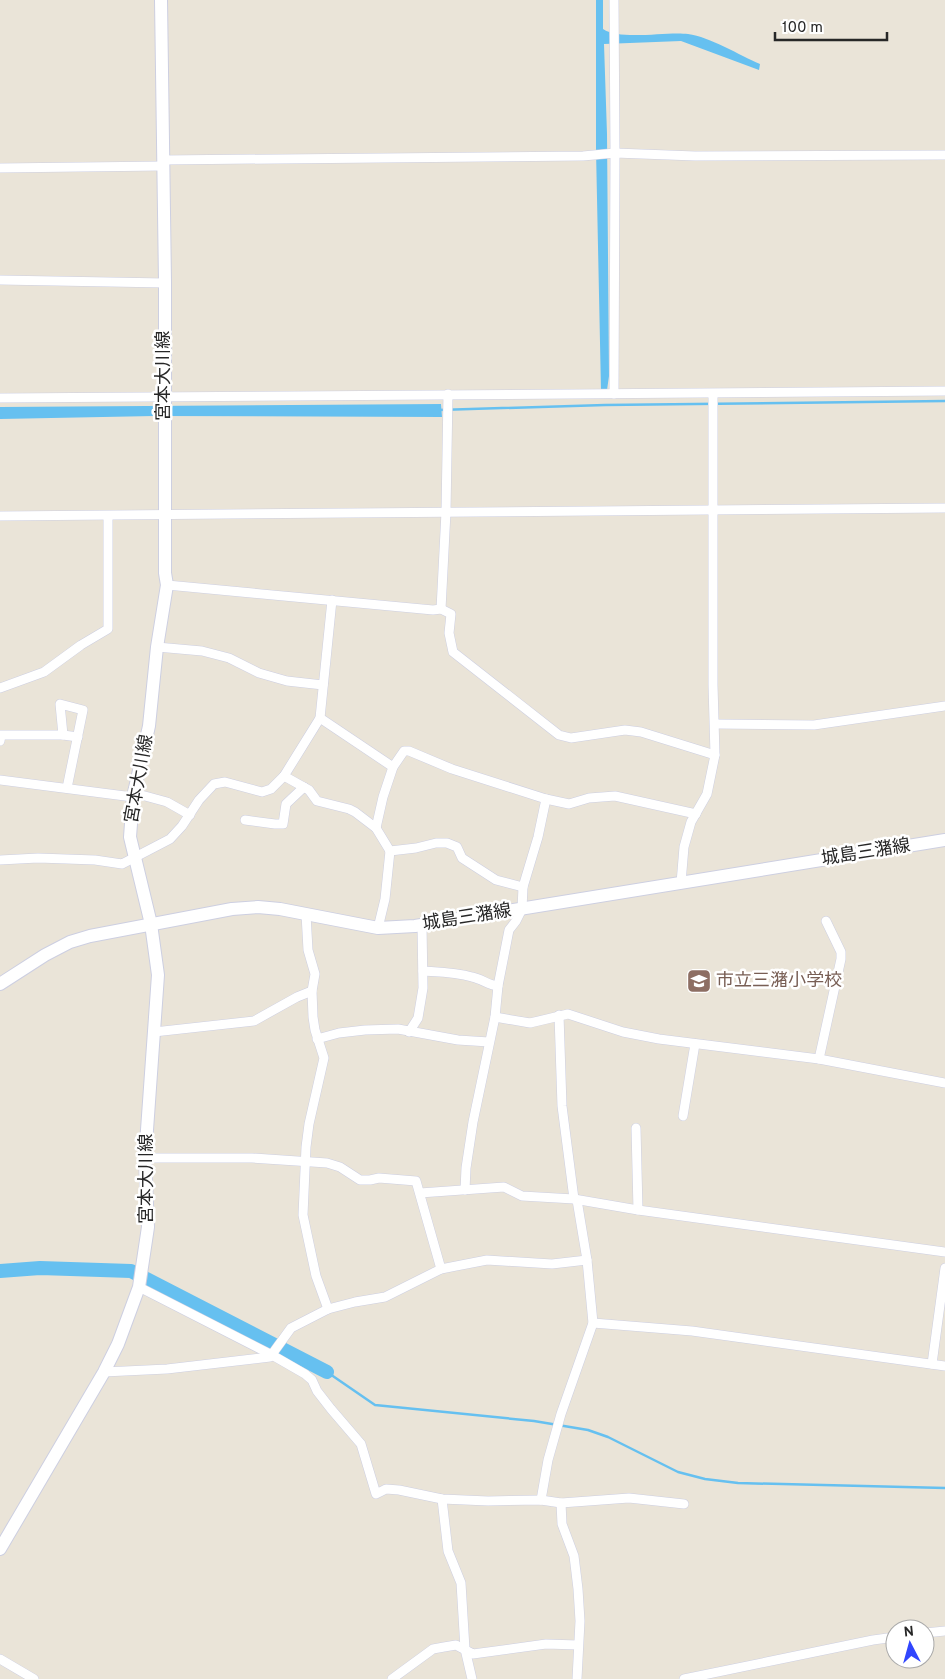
<svg xmlns="http://www.w3.org/2000/svg" width="945" height="1679" viewBox="0 0 945 1679" font-family="Overpass,'Noto Sans JP',sans-serif">
  <rect width="100%" height="100%" fill="#eae4d8"/>
  <g fill="#66c0f0">
    <path d="M596,0H603V29C621,41 667,31 688,34C710,37 739,55 760,64L759,70L681,41L604,44L607,134L609,376L607,390L601,391L596,150Z"/>
    <polygon points="441,404 442,417 154,416 0,419 0,407"/>
  </g>
  <g fill="none" stroke-linecap="round" stroke-linejoin="round">
    <g stroke="#66c0f0" stroke-width="2.5">
      <polyline points="439,410 605,405 945,401"/>
      <polyline points="327,1372 375,1405 534,1421 588,1430 608,1437 678,1472 705,1479 738,1483 945,1488"/>
    </g>
    <polyline stroke="#66c0f0" stroke-width="14" points="0,1271 40,1268 131,1271 327,1372"/>
    <defs>
      <g id="street">
        <polyline points="163,160 583,156 615,153 695,156 945,155"/>
        <polyline points="0,168 163,166"/>
        <polyline points="0,280 165,283"/>
        <polyline points="614,394 615,153 614,0"/>
        <path d="M0,398C315,394 630,396 945,391"/>
        <polyline points="0,516 945,508"/>
        <polyline points="167,585 433,610 441,609 451,614 449,633 453,652 559,735 571,738 625,730 641,732 715,755"/>
        <polyline points="441,609 446,512 448,394"/>
        <polyline points="157,647 202,651 229,658 259,673 287,681 323,685"/>
        <polyline points="0,688 44,672 81,645 108,629 108,516"/>
        <polyline points="320,718 393,767"/>
        <polyline points="716,724 814,725 945,706"/>
        <polyline points="63,735 60,704 83,710 67,788"/>
        <polyline points="0,741 1,735 63,735 78,737"/>
        <polyline points="284,776 309,790 317,801 349,809 355,812 376,828 390,851 416,848 436,843 447,843 457,847 462,858 496,880 523,887"/>
        <polyline points="0,780 133,797"/>
        <polyline points="134,793 167,802 190,815"/>
        <polyline points="245,820 275,824 283,824 286,804 304,787"/>
        <polyline points="376,828 383,797 393,767 404,751 409,751 452,769 546,799 569,804 589,798 615,796 696,814"/>
        <polyline points="0,860 38,858 95,860 122,864 170,839 182,826 199,800 214,784 225,782 262,792 271,789 284,776 320,718 332,600"/>
        <polyline points="681,883 684,847 691,822 707,794 715,755 713,685 713,394"/>
        <polyline points="306,914 308,950 315,974 312,991 313,1017 315,1030 324,1058 309,1124 306,1147 303,1215 316,1276 328,1309"/>
        <polyline points="378,928 385,899 390,851"/>
        <path d="M423,971C440,972 456,972 472,977C482,979 488,985 498,986"/>
        <polyline points="559,1015 562,1106 574,1199"/>
        <polyline points="495,1017 530,1023 568,1014 623,1032 659,1039 819,1059 945,1083"/>
        <polyline points="154,1032 254,1021 297,997 312,991"/>
        <polyline points="409,1032 418,1018 423,988 422,925"/>
        <polyline points="317,1039 339,1033 365,1030 398,1029 458,1040 489,1042"/>
        <polyline points="819,1059 841,959 841,952 826,921"/>
        <polyline points="683,1116 695,1044"/>
        <polyline points="636,1128 638,1210"/>
        <polyline points="145,1158 252,1158 327,1163 340,1167 360,1180 370,1180 379,1178 416,1181 441,1269"/>
        <polyline points="465,1190 466,1168 473,1122 495,1017 498,986 509,930 516,921 522,909 523,887 538,837 546,799"/>
        <polyline points="420,1193 504,1187 522,1196 574,1199 638,1210 945,1252"/>
        <polyline points="139,1287 272,1355 305,1374 312,1380 317,1391 331,1409 361,1444 376,1494 386,1489 399,1490 442,1499 488,1501 541,1500 561,1503 629,1498 684,1504"/>
        <polyline points="593,1323 692,1331 945,1366"/>
        <polyline points="932,1364 945,1268"/>
        <polyline points="104,1372 167,1369 270,1357 291,1328 328,1309 355,1302 385,1297 441,1269 487,1260 552,1264 587,1260"/>
        <polyline points="442,1499 448,1551 461,1583 465,1649 472,1679"/>
        <polyline points="541,1500 548,1460 561,1414 593,1323 587,1260 577,1200"/>
        <polyline points="561,1503 562,1524 574,1556 578,1589 580,1621 577,1679"/>
        <polyline points="925,1633 945,1631"/>
        <polyline points="0,1659 34,1679"/>
        <polyline points="392,1679 433,1649 444,1647 456,1645 473,1654 546,1644 578,1645"/>
        <polyline points="684,1679 873,1640 895,1637"/>
      </g>
      <g id="secondary">
        <polyline points="0,984 45,955 70,942 90,936 232,909 258,907 280,909 378,928 415,926 945,840"/>
        <polyline points="0,1549 104,1372 118,1344 139,1287 148,1227 145,1158 158,975 151,924 130,837 133,797 149,726 157,647 167,585 165,573 165,283 161,0"/>
      </g>
    </defs>
    <use href="#street" stroke="#cdcfe1" stroke-width="10"/>
    <use href="#secondary" stroke="#cdcfe1" stroke-width="14"/>
    <use href="#street" stroke="#fff" stroke-width="9"/>
    <use href="#secondary" stroke="#fff" stroke-width="12"/>
  </g>
  <defs>
    <symbol id="school-square" viewBox="-11 -11 22 22"><rect x="-9" y="-9" width="18" height="18" rx="4" fill="#8d6e63" stroke="#fff"/><path d="M0-5L7-2L0 1L-7-2ZM-4 1L0 2.5L4 1V4Q0 6-4 4Z" fill="#fff"/></symbol>
  </defs>
  <g fill-rule="evenodd">
    <use href="#school-square" x="685" y="967" width="28" height="28"/>
  </g>
  <g text-anchor="middle" dominant-baseline="central" stroke-width="5" stroke-linejoin="round" paint-order="stroke">
    <g font-size="18" fill="#272727" stroke="#fff">
      <text transform="translate(164 376) rotate(-90)">宮本大川線</text>
      <text transform="translate(140 779) rotate(-80)">宮本大川線</text>
      <text transform="translate(866 853) rotate(-9)">城島三潴線</text>
      <text transform="translate(467 918) rotate(-9)">城島三潴線</text>
      <text transform="translate(147 1179) rotate(-90)">宮本大川線</text>
    </g>
    <g font-size="18" fill="#785e54" stroke="#fff" text-anchor="start">
      <text x="716" y="981">市立三潴小学校</text>
    </g>
  </g>
  <g transform="translate(910 1644) rotate(354)"><circle r="24" fill="#ffffff" stroke="#a9a9a9"/>
  <path d="M0-4L9 19L0 12L-9 19Z" fill="#3146fd"/>
  <text y="-8" font-size="14" font-weight="bold" text-anchor="middle" fill="#272727">N</text>
  </g>
  <path d="M775 32v8h112v-8" fill="none" stroke="#272727" stroke-width="2.5"/>
  <text x="782" y="32" font-size="15" fill="#272727" stroke="#ffffff" stroke-width="4" paint-order="stroke">100 m</text>
</svg>
